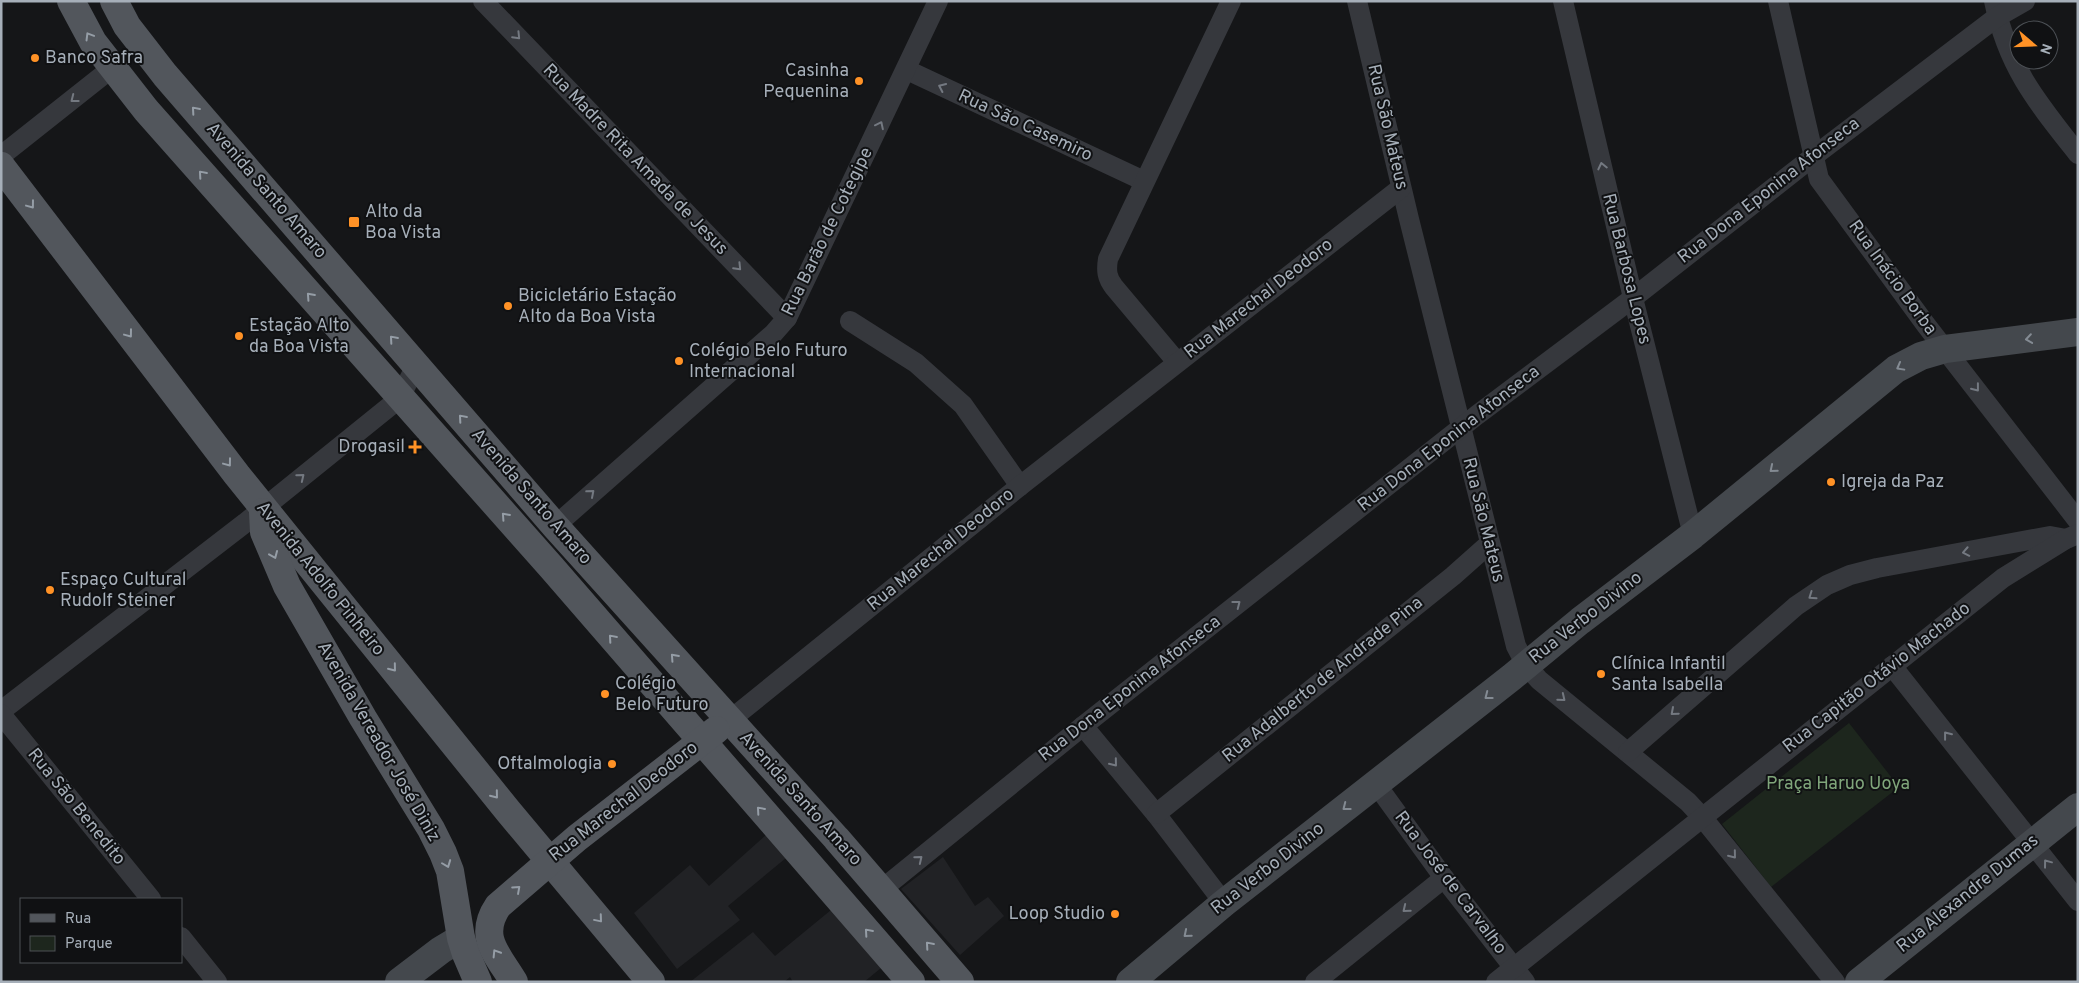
<svg xmlns="http://www.w3.org/2000/svg" width="2079" height="983" viewBox="0 0 2079 983" font-family="Overpass,sans-serif">
  <rect width="100%" height="100%" fill="#151618"/>
  <g fill="#212225">
    <polygon points="766,835 786,858 728,906 740,920 677,969 634,913 690,865 709,886"/>
    <polygon points="943,857 975,906 988,897 1004,916 960,955 901,889"/>
    <polygon points="831,910 881,968 864,982 793,982 790,977 784,982 690,982 753,932 775,956"/>
  </g>
  <polygon fill="#1d261d" points="1849,723 1899,787 1771,887 1722,824"/>
  <g fill="none" stroke-linecap="round" stroke-linejoin="round">
    <g stroke="#36383d" stroke-width="20">
      <polyline points="483,1 787,318"/>
      <polyline points="1357,1 1409,219 1516,646 1526,665 1539,680 1688,802 1702,817 1835,982"/>
      <polyline points="1563,1 1633,298 1693,535"/>
      <polyline points="1778,1 1819,179 1926,325 2078,521"/>
      <path d="M1994,1C2008,68 2037,102 2078,154"/>
      <polyline points="907,70 1144,181"/>
      <polyline points="1,156 112,68"/>
      <polyline points="850,321 916,363 963,405 1020,486"/>
      <path d="M1177,362L1114,287C1107,278 1106,271 1108,259L1231,1"/>
      <polyline points="555,526 773,334 787,318 938,1"/>
      <polyline points="1892,666 2078,901"/>
      <polyline points="1,711 245,523 400,398 416,365"/>
      <polyline points="1,714 151,899"/>
      <polyline points="730,720 1020,486 1401,188"/>
      <polyline points="1083,726 1156,814 1224,903"/>
      <polyline points="1628,752 1796,606 1827,585 1850,575 1877,568 2050,536 2066,539"/>
      <polyline points="1376,784 1444,878 1525,982"/>
      <polyline points="1156,814 1453,576 1489,544"/>
      <polyline points="881,890 1083,726 1477,415 1633,298 1814,156 1997,17 2025,1"/>
      <polyline points="181,937 217,982"/>
      <polyline points="1315,982 1444,878"/>
      <polyline points="1496,982 2003,578 2066,539 2078,534"/>
    </g>
    <g stroke="#44484d" stroke-width="28">
      <polyline points="399,982 441,950 461,938"/>
      <polyline points="1130,982 1224,903 1512,677 1580,621 1693,535 1896,369 1921,356 1945,349 2078,332"/>
      <polyline points="1859,982 2078,807"/>
    </g>
    <g stroke="#52565c" stroke-width="28">
      <polyline points="71,1 93,42 146,110 552,568 911,982"/>
      <polyline points="114,1 127,26 165,75 555,526 836,838 960,982"/>
      <polyline points="1,166 237,475 508,811 651,982"/>
      <polyline points="263,512 264,532 287,586 363,718 431,829 443,853 450,871 461,938 466,954 478,982"/>
      <path d="M514,982C498,955 477,937 498,906L577,838L716,730"/>
    </g>
  </g>
  <defs><path id="oneway-chevron" d="M-2-3.5L2.5 0L-2 3.5" fill="none" stroke-width="1.6" stroke-linecap="round" stroke-linejoin="round" transform="scale(1.25)"/></defs>
  <g stroke="#959da6">
    <use href="#oneway-chevron" transform="translate(89 36) rotate(-121)"/>
    <use href="#oneway-chevron" transform="translate(195 110) rotate(-131)"/>
    <use href="#oneway-chevron" transform="translate(202 174) rotate(-131)"/>
    <use href="#oneway-chevron" transform="translate(31 205) rotate(53)"/>
    <use href="#oneway-chevron" transform="translate(310 296) rotate(-132)"/>
    <use href="#oneway-chevron" transform="translate(129 334) rotate(53)"/>
    <use href="#oneway-chevron" transform="translate(393 339) rotate(-131)"/>
    <use href="#oneway-chevron" transform="translate(462 418) rotate(-131)"/>
    <use href="#oneway-chevron" transform="translate(228 463) rotate(53)"/>
    <use href="#oneway-chevron" transform="translate(505 516) rotate(-132)"/>
    <use href="#oneway-chevron" transform="translate(274 555) rotate(67)"/>
    <use href="#oneway-chevron" transform="translate(612 638) rotate(-131)"/>
    <use href="#oneway-chevron" transform="translate(674 657) rotate(-132)"/>
    <use href="#oneway-chevron" transform="translate(393 668) rotate(51)"/>
    <use href="#oneway-chevron" transform="translate(495 795) rotate(51)"/>
    <use href="#oneway-chevron" transform="translate(760 810) rotate(-131)"/>
    <use href="#oneway-chevron" transform="translate(447 864) rotate(69)"/>
    <use href="#oneway-chevron" transform="translate(517 889) rotate(-42)"/>
    <use href="#oneway-chevron" transform="translate(599 919) rotate(50)"/>
    <use href="#oneway-chevron" transform="translate(868 932) rotate(-131)"/>
    <use href="#oneway-chevron" transform="translate(929 945) rotate(-131)"/>
    <use href="#oneway-chevron" transform="translate(496 953) rotate(-122)"/>
  </g>
  <g stroke="#747981">
    <use href="#oneway-chevron" transform="translate(517 36) rotate(46)"/>
    <use href="#oneway-chevron" transform="translate(942 87) rotate(-155)"/>
    <use href="#oneway-chevron" transform="translate(74 99) rotate(142)"/>
    <use href="#oneway-chevron" transform="translate(880 125) rotate(-64)"/>
    <use href="#oneway-chevron" transform="translate(1602 166) rotate(-103)"/>
    <use href="#oneway-chevron" transform="translate(738 267) rotate(46)"/>
    <use href="#oneway-chevron" transform="translate(1976 388) rotate(52)"/>
    <use href="#oneway-chevron" transform="translate(301 477) rotate(-39)"/>
    <use href="#oneway-chevron" transform="translate(591 493) rotate(-41)"/>
    <use href="#oneway-chevron" transform="translate(1966 552) rotate(169)"/>
    <use href="#oneway-chevron" transform="translate(1812 596) rotate(145)"/>
    <use href="#oneway-chevron" transform="translate(1237 604) rotate(-38)"/>
    <use href="#oneway-chevron" transform="translate(1562 698) rotate(39)"/>
    <use href="#oneway-chevron" transform="translate(1674 712) rotate(139)"/>
    <use href="#oneway-chevron" transform="translate(1947 735) rotate(-128)"/>
    <use href="#oneway-chevron" transform="translate(1114 763) rotate(51)"/>
    <use href="#oneway-chevron" transform="translate(1733 855) rotate(51)"/>
    <use href="#oneway-chevron" transform="translate(919 859) rotate(-39)"/>
    <use href="#oneway-chevron" transform="translate(2047 863) rotate(-127)"/>
    <use href="#oneway-chevron" transform="translate(1406 909) rotate(141)"/>
  </g>
  <g stroke="#848b93">
    <use href="#oneway-chevron" transform="translate(2029 339) rotate(172)"/>
    <use href="#oneway-chevron" transform="translate(1900 367) rotate(151)"/>
    <use href="#oneway-chevron" transform="translate(1773 469) rotate(140)"/>
    <use href="#oneway-chevron" transform="translate(1488 696) rotate(142)"/>
    <use href="#oneway-chevron" transform="translate(1346 807) rotate(142)"/>
    <use href="#oneway-chevron" transform="translate(1187 934) rotate(140)"/>
  </g>
  <g fill="#ff9226" stroke="#101113" stroke-width="2">
    <circle cx="35" cy="58" r="5"/>
    <circle cx="859" cy="81" r="5"/>
    <rect x="348" y="216" width="12" height="12" rx="2.5"/>
    <circle cx="508" cy="306" r="5"/>
    <circle cx="239" cy="336" r="5"/>
    <circle cx="679" cy="361" r="5"/>
    <path d="M412.5 439.5h5v5h5v5h-5v5h-5v-5h-5v-5h5z"/>
    <circle cx="1831" cy="482" r="5"/>
    <circle cx="50" cy="590" r="5"/>
    <circle cx="1601" cy="674" r="5"/>
    <circle cx="605" cy="694" r="5"/>
    <circle cx="612" cy="764" r="5"/>
    <circle cx="1115" cy="914" r="5"/>
  </g>
  <g text-anchor="middle" dominant-baseline="central" stroke-width="4" stroke-linejoin="round" paint-order="stroke">
    <g font-size="18" fill="#a6afb9" stroke="#101113" text-anchor="start">
      <text x="45" y="58">Banco Safra</text>
      <text x="849" y="71" text-anchor="end">Casinha<tspan x="849" dy="21">Pequenina</tspan></text>
      <text x="365" y="212">Alto da<tspan x="365" dy="21">Boa Vista</tspan></text>
      <text x="518" y="296">Bicicletário Estação<tspan x="518" dy="21">Alto da Boa Vista</tspan></text>
      <text x="249" y="326">Estação Alto<tspan x="249" dy="21">da Boa Vista</tspan></text>
      <text x="689" y="351">Colégio Belo Futuro<tspan x="689" dy="21">Internacional</tspan></text>
      <text x="405" y="447" text-anchor="end">Drogasil</text>
      <text x="1841" y="482">Igreja da Paz</text>
      <text x="60" y="580">Espaço Cultural<tspan x="60" dy="21">Rudolf Steiner</tspan></text>
      <text x="1611" y="664">Clínica Infantil<tspan x="1611" dy="21">Santa Isabella</tspan></text>
      <text x="615" y="684">Colégio<tspan x="615" dy="21">Belo Futuro</tspan></text>
      <text x="602" y="764" text-anchor="end">Oftalmologia</text>
      <text x="1105" y="914" text-anchor="end">Loop Studio</text>
    </g>
    <g font-size="18" fill="#a6afb9" stroke="#101113">
      <text transform="translate(1025 126) rotate(25)">Rua São Casemiro</text>
      <text transform="translate(1387 127) rotate(77)">Rua São Mateus</text>
      <text transform="translate(635 160) rotate(46)">Rua Madre Rita Amada de Jesus</text>
      <text transform="translate(266 191) rotate(49)">Avenida Santo Amaro</text>
      <text transform="translate(1769 191) rotate(-38)">Rua Dona Eponina Afonseca</text>
      <text transform="translate(828 232) rotate(-64)">Rua Barão de Cotegipe</text>
      <text transform="translate(1626 269) rotate(76)">Rua Barbosa Lopes</text>
      <text transform="translate(1892 278) rotate(54)">Rua Inácio Borba</text>
      <text transform="translate(1259 299) rotate(-38)">Rua Marechal Deodoro</text>
      <text transform="translate(1449 439) rotate(-38)">Rua Dona Eponina Afonseca</text>
      <text transform="translate(531 497) rotate(49)">Avenida Santo Amaro</text>
      <text transform="translate(1483 520) rotate(76)">Rua São Mateus</text>
      <text transform="translate(941 550) rotate(-39)">Rua Marechal Deodoro</text>
      <text transform="translate(320 579) rotate(51)">Avenida Adolfo Pinheiro</text>
      <text transform="translate(1586 618) rotate(-38)">Rua Verbo Divino</text>
      <text transform="translate(1877 678) rotate(-38)">Rua Capitão Otávio Machado</text>
      <text transform="translate(1323 680) rotate(-39)">Rua Adalberto de Andrade Pina</text>
      <text transform="translate(1130 689) rotate(-38)">Rua Dona Eponina Afonseca</text>
      <text transform="translate(378 742) rotate(60)">Avenida Vereador José Diniz</text>
      <text transform="translate(800 799) rotate(48)">Avenida Santo Amaro</text>
      <text transform="translate(624 802) rotate(-38)">Rua Marechal Deodoro</text>
      <text transform="translate(76 807) rotate(51)">Rua São Benedito</text>
      <text transform="translate(1268 869) rotate(-38)">Rua Verbo Divino</text>
      <text transform="translate(1450 883) rotate(53)">Rua José de Carvalho</text>
      <text transform="translate(1968 894) rotate(-39)">Rua Alexandre Dumas</text>
    </g>
    <g font-size="18" fill="#80a67b" stroke="#101113">
      <text x="1838" y="784">Praça Haruo Uoya</text>
    </g>
  </g>
  <rect width="2079" height="983" fill="none" stroke="#a6afb9" stroke-width="5"/>
  <rect x="20" y="898" width="162" height="65" fill="#101113" stroke="#4c5055"/>
  <rect x="30" y="914" width="25" height="8" fill="#52565c" stroke="#4c5055"/>
  <text x="65" y="923" font-size="15" fill="#a6afb9">Rua</text>
  <rect x="30" y="936" width="25" height="15" fill="#1d261d" stroke="#4c5055"/>
  <text x="65" y="948" font-size="15" fill="#a6afb9">Parque</text>
  <g transform="translate(2034 45) rotate(109)"><circle r="24" fill="#101113" stroke="#4c5055"/>
  <path d="M0-4L9 19L0 12L-9 19Z" fill="#ff9226"/>
  <text y="-8" font-size="14" font-weight="bold" text-anchor="middle" fill="#a6afb9">N</text>
  </g>
</svg>
